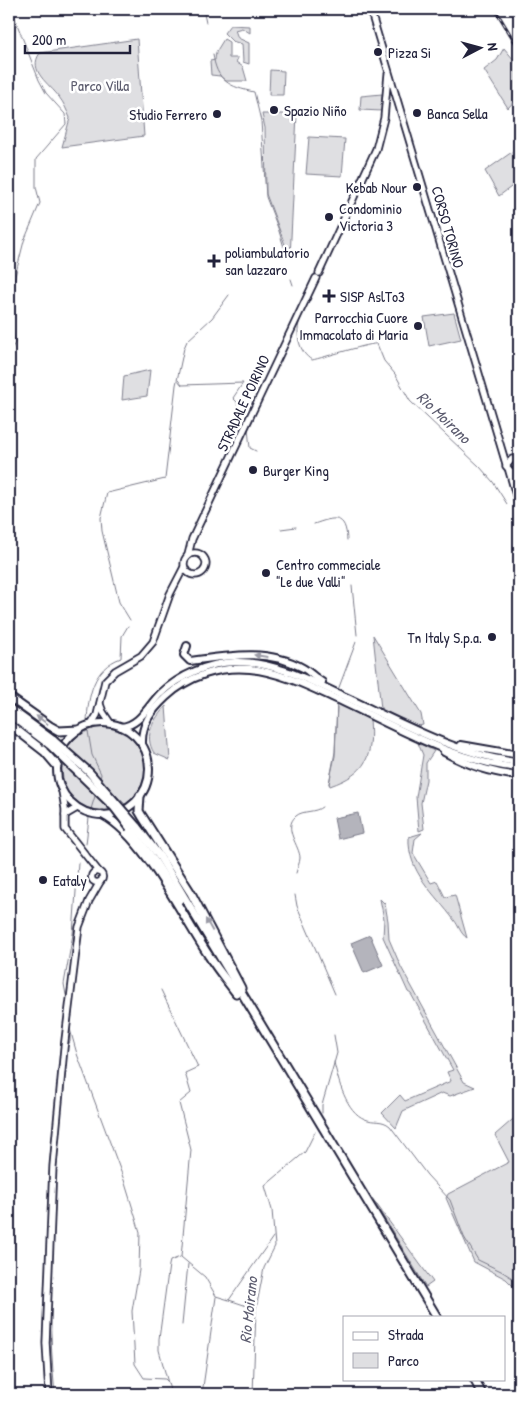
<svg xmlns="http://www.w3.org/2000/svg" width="528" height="1403" viewBox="0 0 528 1403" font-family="'Patrick Hand',sans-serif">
  <rect width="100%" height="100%" fill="#fff"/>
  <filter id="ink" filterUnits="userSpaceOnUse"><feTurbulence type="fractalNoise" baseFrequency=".02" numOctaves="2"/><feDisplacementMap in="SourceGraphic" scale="10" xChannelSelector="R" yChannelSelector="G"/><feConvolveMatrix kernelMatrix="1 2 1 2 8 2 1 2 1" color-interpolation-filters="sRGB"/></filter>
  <g filter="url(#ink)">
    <g fill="#dfdfe2" stroke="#80808e">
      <polygon points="230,25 250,26 250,33 242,28 235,30 238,38 249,43 249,64 243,62 242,44 232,41 224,33"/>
      <path d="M137,39L144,136L62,147L70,118C67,111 64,103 59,97C50,84 27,71 40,53Z"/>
      <polygon points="224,39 229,42 229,58 238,58 236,62 243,67 247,81 226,81 220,76 211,75 210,61 215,60 216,52"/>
      <polygon points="504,48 519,66 519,96 508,108 484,70 497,60"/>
      <polygon points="270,70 284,71 283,95 269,95"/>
      <polygon points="382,94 382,111 360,110 361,96"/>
      <polygon points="262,114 297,114 290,258 266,194 265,128"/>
      <polygon points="309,137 345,139 342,176 306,174"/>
      <polygon points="519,147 519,181 499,196 485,171"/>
      <polygon points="454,313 461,339 429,346 424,317"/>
      <polygon points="150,370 147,396 122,400 124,376"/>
      <polygon points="373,635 421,714 423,725 418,726 381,709"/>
      <path d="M337,703L370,719C373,757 367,773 330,786L329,783L335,756Z"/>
      <path d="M166,706L170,760L154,753C143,735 154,719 166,706Z"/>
      <path d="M98,727C144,728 162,774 126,805L67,747L80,734Z"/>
      <polygon points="418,743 434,751 426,763 426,780 421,803 424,829 419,831 416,797 423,755"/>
      <path d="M62,760L112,810C77,814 60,793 62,760Z"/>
      <path d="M422,833L415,839L413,853L431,883L437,881L445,897L455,895L467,938C460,933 459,926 454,920C435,894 407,872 409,837Z"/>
      <polygon points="380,899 385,904 388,921 389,939 401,967 464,1082 475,1087 450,1096 442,1093 403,1111 396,1128 382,1113 400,1095 405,1101 451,1081 447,1072 453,1070 411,994 408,992 383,937 384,919"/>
      <polygon points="519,1114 519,1292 506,1279 474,1262 446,1198 448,1194 509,1162 495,1135"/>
      <polygon points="372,1198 433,1282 426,1287"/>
    </g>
    <g fill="#b4b4bc" stroke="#7a7a88">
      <polygon points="358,813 362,833 338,839 334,818"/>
      <polygon points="370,935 383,965 364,973 351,943"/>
    </g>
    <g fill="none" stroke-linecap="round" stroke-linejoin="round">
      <g stroke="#7a7a88" stroke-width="1">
        <polyline points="203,9 206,23"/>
        <path d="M213,54C216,81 230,87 254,92L261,121L266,197L278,228L287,257"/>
        <polyline points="291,279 293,285"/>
        <polyline points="9,300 24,241 40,203 36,187 36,159 66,124 65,114 46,93 39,80 11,9"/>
        <polyline points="9,305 15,343 9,353"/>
        <path d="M300,320C295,333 299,353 312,360C322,358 373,342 377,344L384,361L395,374L410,401L480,467L493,482L507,504"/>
        <polyline points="178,380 182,385 243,383 233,398 237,402 240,425 242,426"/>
        <polyline points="248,429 250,448 256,451"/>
        <path d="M314,524C334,517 346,513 347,540"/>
        <polyline points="281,529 296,527"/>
        <polyline points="517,532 519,541"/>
        <polyline points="352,586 357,635"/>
        <polyline points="130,620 119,602 102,531 101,518 107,493 165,479 176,385 184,348 187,341 212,318 229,295"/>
        <polyline points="338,690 356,642"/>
        <path d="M87,722C88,696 93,668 121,658L122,636L128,626"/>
        <polyline points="88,731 92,755 101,774 100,780"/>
        <polyline points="329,784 335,752 337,702"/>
        <polyline points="91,809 96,793"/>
        <polyline points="86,844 89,818"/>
        <path d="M296,873C297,869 300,862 300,858C300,846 282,828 296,816C303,810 315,813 322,807"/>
        <polyline points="295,895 297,906 335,994"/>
        <polyline points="161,990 198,1067 185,1073 191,1093 179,1103 191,1150 181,1257 205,1277 216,1296 229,1300"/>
        <polyline points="66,995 64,984 73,934 78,863"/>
        <polyline points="72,1013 70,1029 77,1054 124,1180 140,1232 139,1270 132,1311 135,1364 144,1378 165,1379 168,1382"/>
        <path d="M334,1062C338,1080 346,1112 365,1119C374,1123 382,1119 390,1126L427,1175L450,1200L464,1237L478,1260L501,1271L517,1281L519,1286"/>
        <polyline points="322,1113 322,1105 337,1053 334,1035"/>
        <polyline points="256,1309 229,1300 273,1237"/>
        <polyline points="182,1325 188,1264"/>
        <path d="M55,1394C43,1279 57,1161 67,1046L70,1042V1030"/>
        <polyline points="171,1394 159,1350 159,1339 169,1265 170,1261 180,1257"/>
        <polyline points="202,1394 216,1297"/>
        <polyline points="253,1394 256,1309 264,1268 275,1246 272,1210 265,1186 305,1152 315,1132"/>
      </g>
      <defs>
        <g id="secondary">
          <polyline points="370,9 506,464"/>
          <polyline points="319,273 376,149 384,118 388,74"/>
          <polyline points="519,464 517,460 512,459 506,466 512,473 519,468"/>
          <polyline points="509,471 519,506"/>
          <polyline points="516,472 516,492"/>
          <circle cx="195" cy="564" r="11"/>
          <polyline points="188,555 192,539 316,278"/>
          <polyline points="100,704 103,712 111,724"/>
          <polyline points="91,725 97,715 105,681 115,671 141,656 153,642 170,594 184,567"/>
          <polyline points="62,791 65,809 65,829 99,872"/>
          <polyline points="65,815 77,808"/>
          <circle cx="97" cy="877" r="5.5"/>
          <polyline points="49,1394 46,1343 53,1166 64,1048 79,927 89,901 100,882"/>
        </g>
        <g id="primary">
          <path d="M187,646L184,655L190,661C227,656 268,648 303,668C310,672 315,678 322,682"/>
          <circle cx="103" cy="769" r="46"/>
          <path d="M121,727C140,725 147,707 160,694C180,675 208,663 235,662C272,661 307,679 339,694C394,719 460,757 519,762"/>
          <path d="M142,745C141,724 151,711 166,697C189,676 219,666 250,669C279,672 306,685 332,697C392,724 453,762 519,768"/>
          <polyline points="461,745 519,755"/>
          <path d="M444,752C467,765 493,773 519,776"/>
        </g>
        <g id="trunk">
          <polyline points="9,697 50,726 59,731 79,730"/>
          <polyline points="9,708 54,741"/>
          <polyline points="9,714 50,745"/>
          <polyline points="9,724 45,752 57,766"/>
          <polyline points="140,796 139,811 142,816 191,893 241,988"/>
          <path d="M103,815C145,837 182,916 209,956C217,969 227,981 236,993"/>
          <polyline points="136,826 160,857 437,1317"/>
          <polyline points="130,828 155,862 179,900"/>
          <polyline points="474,1379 482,1394"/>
        </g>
      </defs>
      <use href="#secondary" stroke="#22223b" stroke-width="9"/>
      <use href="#primary" stroke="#22223b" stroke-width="10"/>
      <use href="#trunk" stroke="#22223b" stroke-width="11"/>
      <use href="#secondary" stroke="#fff" stroke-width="5.5"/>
      <use href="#primary" stroke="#fff" stroke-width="6"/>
      <use href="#trunk" stroke="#fff" stroke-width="7"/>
      <defs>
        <polyline id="rail" points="495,9 519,49"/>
      </defs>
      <use href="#rail" stroke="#22223b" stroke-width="3"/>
      <use href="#rail" stroke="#fff" stroke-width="1" stroke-dasharray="4" stroke-linecap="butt"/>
      <defs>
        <g id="trunk-bridge">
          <polyline points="54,741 89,772 136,826"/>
          <polyline points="50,745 114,807 130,828"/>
        </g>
      </defs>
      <use href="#trunk-bridge" stroke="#22223b" stroke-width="11" stroke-linecap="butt"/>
      <use href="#trunk-bridge" stroke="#fff" stroke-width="7"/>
    </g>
    <defs><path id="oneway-solid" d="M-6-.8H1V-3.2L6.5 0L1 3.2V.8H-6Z" transform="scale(1.25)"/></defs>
    <g fill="#9c9ca7">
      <use href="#oneway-solid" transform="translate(261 656) rotate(-171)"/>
      <use href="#oneway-solid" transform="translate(42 720) rotate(-144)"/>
      <use href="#oneway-solid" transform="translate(209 925) rotate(-119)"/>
    </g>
  </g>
  <g fill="#22223b" stroke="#fff" stroke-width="2">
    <circle cx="378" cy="52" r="5"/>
    <circle cx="274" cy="110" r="5"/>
    <circle cx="417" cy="113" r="5"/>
    <circle cx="217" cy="114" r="5"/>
    <circle cx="417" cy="187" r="5"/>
    <circle cx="329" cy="217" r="5"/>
    <path d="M211.5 253.5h5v5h5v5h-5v5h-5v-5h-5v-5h5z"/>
    <path d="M326.5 288.5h5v5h5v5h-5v5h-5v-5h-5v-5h5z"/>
    <circle cx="418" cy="326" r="5"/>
    <circle cx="253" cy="470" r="5"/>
    <circle cx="266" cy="573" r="5"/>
    <circle cx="492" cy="637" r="5"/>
    <circle cx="43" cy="880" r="5"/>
  </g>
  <g text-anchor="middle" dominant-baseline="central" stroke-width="5" stroke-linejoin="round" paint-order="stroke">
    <g font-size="15" fill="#22223b" stroke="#fff" text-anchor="start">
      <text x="388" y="52">Pizza Si</text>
      <text x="284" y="110">Spazio Niño</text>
      <text x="427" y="113">Banca Sella</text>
      <text x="207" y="114" text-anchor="end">Studio Ferrero</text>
      <text x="407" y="187" text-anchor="end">Kebab Nour</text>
      <text x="339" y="208">Condominio<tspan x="339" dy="17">Victoria 3</tspan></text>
      <text x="225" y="252">poliambulatorio<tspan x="225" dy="17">san lazzaro</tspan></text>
      <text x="340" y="296">SISP AslTo3</text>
      <text x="408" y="317" text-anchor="end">Parrocchia Cuore<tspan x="408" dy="17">Immacolato di Maria</tspan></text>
      <text x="263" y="470">Burger King</text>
      <text x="276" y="564">Centro commeciale<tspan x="276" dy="17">"Le due Valli"</tspan></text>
      <text x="482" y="637" text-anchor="end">Tn Italy S.p.a.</text>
      <text x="53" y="880">Eataly</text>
    </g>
    <g font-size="15" fill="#5b5b6d" stroke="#fff">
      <text x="100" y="85">Parco Villa</text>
    </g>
    <g font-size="15" fill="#22223b" stroke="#fff">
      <text transform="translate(448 227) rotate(74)">CORSO TORINO</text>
      <text transform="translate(243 403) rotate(-65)">STRADALE POIRINO</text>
    </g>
    <g font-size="16" font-style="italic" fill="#5c5c6f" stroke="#fff">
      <text transform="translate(444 417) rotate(44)">Rio Moirano</text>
      <text transform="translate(248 1310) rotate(-84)">Rio Moirano</text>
    </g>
  </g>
  <rect width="528" height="1403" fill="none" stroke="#fff" stroke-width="30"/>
  <rect x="15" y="15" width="498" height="1373" fill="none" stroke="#22223b" stroke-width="2" filter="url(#ink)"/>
  <rect x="343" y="1316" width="162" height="65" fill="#ffffff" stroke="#a7a7b1"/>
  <rect x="353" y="1332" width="25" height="8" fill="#ffffff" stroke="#a7a7b1"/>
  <text x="388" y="1340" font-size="15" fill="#22223b">Strada</text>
  <rect x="353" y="1353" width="25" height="15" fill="#dfdfe2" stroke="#a7a7b1"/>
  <text x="388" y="1366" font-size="15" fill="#22223b">Parco</text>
  <g transform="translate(480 48) rotate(84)" stroke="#ffffff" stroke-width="4" paint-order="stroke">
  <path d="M0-4L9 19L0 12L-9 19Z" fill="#22223b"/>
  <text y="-8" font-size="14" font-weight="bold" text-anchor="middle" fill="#22223b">N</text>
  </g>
  <path d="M25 45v8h105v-8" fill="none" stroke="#22223b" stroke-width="2.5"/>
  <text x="32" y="45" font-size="15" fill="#22223b" stroke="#ffffff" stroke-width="4" paint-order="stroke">200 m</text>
</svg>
